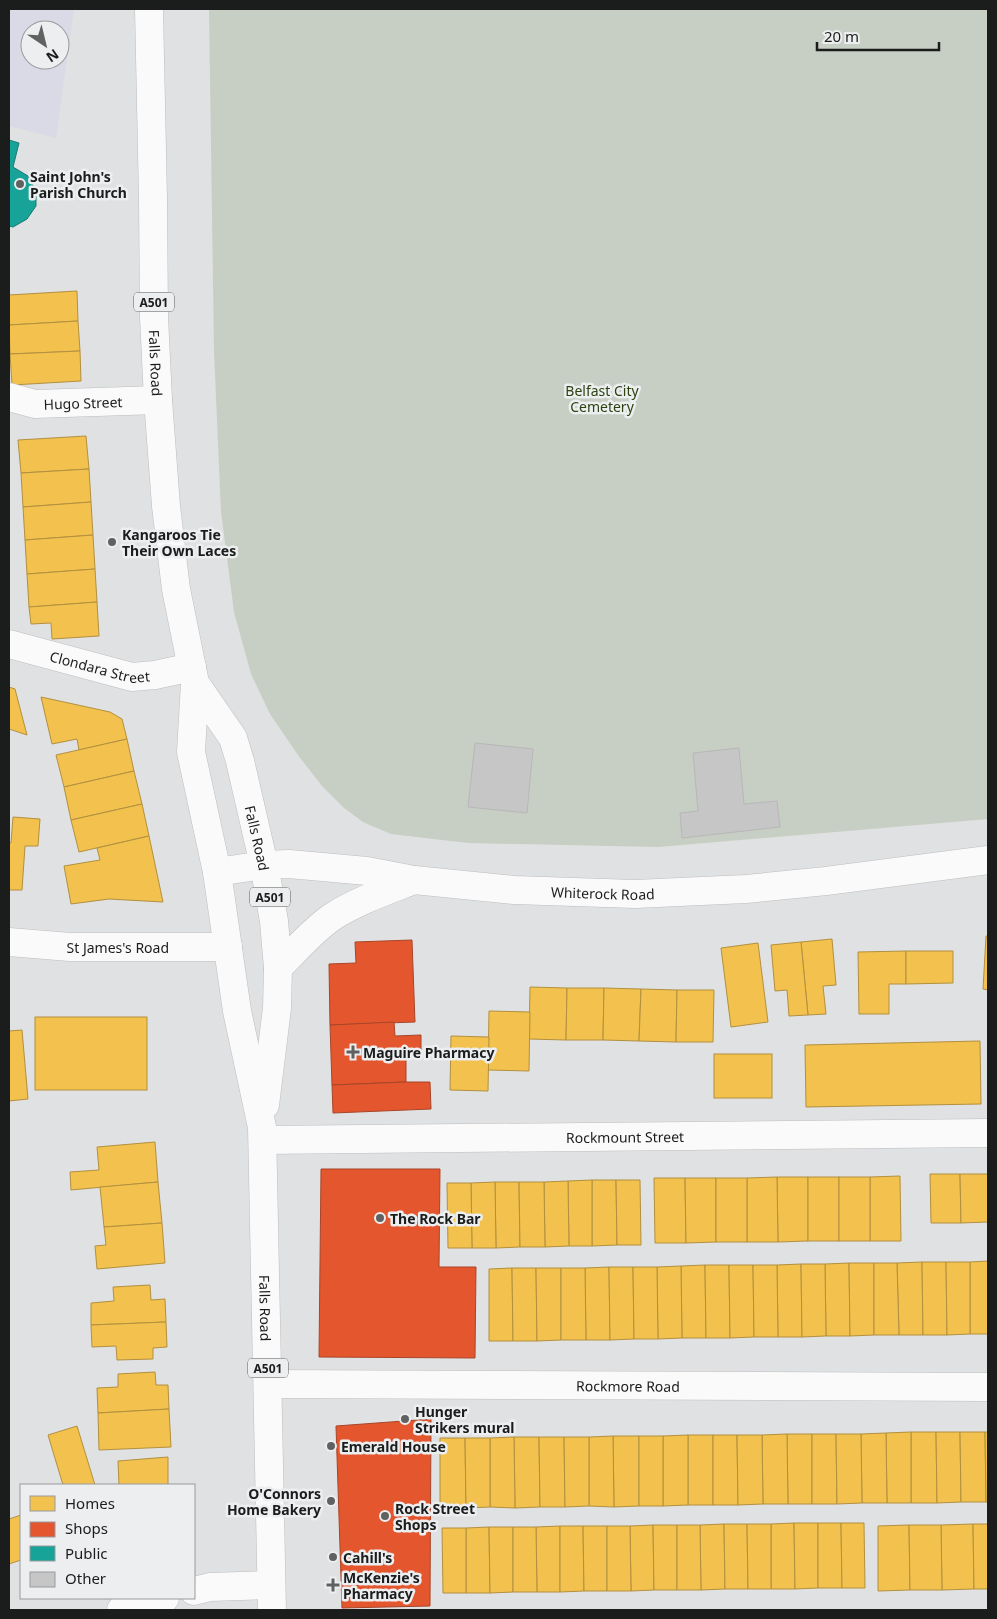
<svg xmlns="http://www.w3.org/2000/svg" width="997" height="1619" viewBox="0 0 997 1619" font-family="'Noto Sans',sans-serif">
  <rect width="100%" height="100%" fill="#e0e1e2"/>
  <path fill="#dadae6" fill-rule="evenodd" d="M9,9H74L56,138L9,126ZM30,30H60V60H30Z"/>
  <polygon fill="#c7cec3" points="209,9 988,9 988,819 658,847 468,843 391,834 363,822 344,808 322,786 298,755 270,714 251,674 234,612 221,512 214,351"/>
  <g fill="#f2c14e" stroke="#b2903f">
    <polygon points="77,291 78,321 9,325 9,295"/>
    <polygon points="78,321 80,351 10,354 9,325"/>
    <polygon points="80,351 81,381 12,385 10,354"/>
    <polygon points="86,436 89,469 21,473 18,440"/>
    <polygon points="89,469 91,502 23,507 21,473"/>
    <polygon points="91,502 93,535 25,540 23,507"/>
    <polygon points="93,535 95,569 27,574 25,540"/>
    <polygon points="95,569 97,602 29,607 27,574"/>
    <polygon points="97,602 99,636 52,639 51,623 31,624 29,607"/>
    <polygon points="9,687 15,689 27,735 9,729"/>
    <polygon points="41,697 110,712 122,719 127,739 79,750 77,739 52,744"/>
    <polygon points="127,739 134,771 64,787 56,755"/>
    <polygon points="134,771 142,804 71,820 64,787"/>
    <polygon points="142,804 149,836 79,852 71,820"/>
    <polygon points="13,817 40,819 38,846 25,846 22,890 9,890 9,843 11,843"/>
    <polygon points="149,836 163,902 109,899 71,904 64,866 100,860 97,848"/>
    <polygon points="986,936 988,936 988,990 983,989"/>
    <polygon points="832,939 836,985 823,986 826,1014 808,1015 801,942"/>
    <polygon points="801,942 808,1015 789,1016 787,990 775,991 771,945"/>
    <polygon points="758,943 768,1022 731,1027 721,948"/>
    <polygon points="906,951 906,984 889,984 889,1014 859,1014 858,952"/>
    <polygon points="906,951 953,951 953,983 906,984"/>
    <polygon points="530,987 567,988 566,1040 529,1039"/>
    <polygon points="567,988 604,988 603,1040 566,1040"/>
    <polygon points="604,988 641,989 639,1041 603,1040"/>
    <polygon points="641,989 677,990 676,1042 639,1041"/>
    <polygon points="677,990 714,990 713,1042 676,1042"/>
    <polygon points="489,1011 530,1012 529,1071 488,1070"/>
    <rect x="35" y="1017" width="112" height="73"/>
    <polygon points="22,1030 28,1099 9,1101 9,1031"/>
    <polygon points="451,1036 489,1037 488,1091 450,1090"/>
    <polygon points="980,1041 981,1104 806,1107 805,1045"/>
    <rect x="714" y="1054" width="58" height="44"/>
    <polygon points="155,1142 158,1182 71,1190 70,1172 99,1170 97,1147"/>
    <polygon points="930,1174 960,1174 961,1223 931,1223"/>
    <polygon points="960,1174 988,1174 988,1222 961,1223"/>
    <polygon points="900,1176 901,1241 870,1241 870,1177"/>
    <polygon points="777,1177 808,1177 808,1241 778,1242"/>
    <polygon points="777,1177 778,1242 747,1242 747,1178"/>
    <rect x="808" y="1177" width="31" height="64"/>
    <rect x="839" y="1177" width="31" height="64"/>
    <polygon points="654,1178 685,1178 686,1243 655,1243"/>
    <polygon points="685,1178 716,1178 716,1242 686,1243"/>
    <rect x="716" y="1178" width="31" height="64"/>
    <polygon points="592,1180 616,1180 617,1245 592,1246"/>
    <polygon points="592,1180 592,1246 569,1246 568,1181"/>
    <polygon points="616,1180 640,1180 641,1245 617,1245"/>
    <polygon points="568,1181 569,1246 545,1247 544,1182"/>
    <polygon points="158,1182 162,1223 104,1227 100,1187"/>
    <polygon points="495,1182 519,1182 520,1247 496,1248"/>
    <polygon points="495,1182 496,1248 472,1248 471,1183"/>
    <polygon points="519,1182 544,1182 545,1247 520,1247"/>
    <polygon points="447,1183 471,1183 472,1248 448,1248"/>
    <polygon points="162,1223 165,1263 97,1269 95,1246 106,1245 104,1227"/>
    <polygon points="988,1261 988,1334 970,1334 970,1262"/>
    <polygon points="922,1262 923,1335 899,1335 897,1263"/>
    <polygon points="922,1262 946,1262 947,1335 923,1335"/>
    <polygon points="946,1262 970,1262 970,1334 947,1335"/>
    <polygon points="849,1263 850,1336 826,1336 825,1264"/>
    <polygon points="849,1263 874,1263 874,1335 850,1336"/>
    <polygon points="874,1263 897,1263 899,1335 874,1335"/>
    <polygon points="801,1264 802,1337 778,1337 777,1265"/>
    <polygon points="801,1264 825,1264 826,1336 802,1337"/>
    <polygon points="705,1265 706,1338 682,1338 681,1266"/>
    <polygon points="705,1265 729,1265 730,1338 706,1338"/>
    <polygon points="729,1265 753,1265 754,1337 730,1338"/>
    <polygon points="753,1265 777,1265 778,1337 754,1337"/>
    <polygon points="681,1266 682,1338 658,1339 657,1267"/>
    <polygon points="609,1267 610,1340 586,1340 585,1268"/>
    <polygon points="609,1267 633,1267 634,1339 610,1340"/>
    <polygon points="633,1267 657,1267 658,1339 634,1339"/>
    <polygon points="512,1268 513,1341 489,1341 489,1269"/>
    <polygon points="512,1268 536,1268 537,1341 513,1341"/>
    <polygon points="536,1268 561,1268 561,1340 537,1341"/>
    <polygon points="561,1268 585,1268 586,1340 561,1340"/>
    <polygon points="150,1285 151,1300 165,1299 166,1322 91,1325 91,1303 114,1301 113,1287"/>
    <polygon points="166,1322 167,1347 153,1348 153,1359 117,1360 116,1346 92,1347 91,1325"/>
    <polygon points="155,1372 156,1385 168,1385 169,1409 98,1413 97,1388 118,1387 118,1374"/>
    <polygon points="169,1409 171,1447 99,1450 98,1413"/>
    <polygon points="77,1426 95,1485 63,1485 48,1435"/>
    <polygon points="911,1432 936,1432 937,1503 911,1503"/>
    <polygon points="911,1432 911,1503 887,1503 886,1433"/>
    <polygon points="936,1432 960,1432 961,1502 937,1503"/>
    <polygon points="960,1432 985,1432 986,1502 961,1502"/>
    <polygon points="985,1432 988,1432 988,1502 986,1502"/>
    <polygon points="886,1433 887,1503 862,1503 861,1434"/>
    <polygon points="787,1434 812,1434 812,1504 788,1504"/>
    <polygon points="787,1434 788,1504 763,1504 762,1435"/>
    <polygon points="812,1434 836,1434 837,1504 812,1504"/>
    <polygon points="836,1434 861,1434 862,1503 837,1504"/>
    <rect x="688" y="1435" width="25" height="70"/>
    <polygon points="688,1435 688,1505 663,1506 663,1436"/>
    <polygon points="713,1435 737,1435 738,1505 713,1505"/>
    <polygon points="737,1435 762,1435 763,1504 738,1505"/>
    <polygon points="613,1436 639,1436 639,1506 614,1507"/>
    <polygon points="613,1436 614,1507 589,1506 589,1437"/>
    <rect x="639" y="1436" width="24" height="70"/>
    <polygon points="514,1437 539,1437 540,1507 515,1508"/>
    <polygon points="514,1437 515,1508 490,1507 490,1438"/>
    <polygon points="539,1437 564,1437 565,1507 540,1507"/>
    <polygon points="564,1437 589,1437 589,1506 565,1507"/>
    <polygon points="440,1438 465,1438 466,1508 440,1508"/>
    <polygon points="465,1438 490,1438 490,1507 466,1508"/>
    <polygon points="168,1457 168,1485 119,1485 118,1461"/>
    <polygon points="21,1515 21,1560 9,1564 9,1519"/>
    <polygon points="794,1523 795,1589 771,1589 771,1524"/>
    <polygon points="794,1523 818,1523 818,1588 795,1589"/>
    <polygon points="818,1523 841,1523 842,1588 818,1588"/>
    <polygon points="841,1523 864,1523 865,1588 842,1588"/>
    <polygon points="724,1524 725,1589 701,1590 700,1525"/>
    <polygon points="724,1524 747,1524 748,1589 725,1589"/>
    <polygon points="747,1524 771,1524 771,1589 748,1589"/>
    <polygon points="973,1524 974,1589 942,1590 941,1525"/>
    <polygon points="973,1524 988,1524 988,1589 974,1589"/>
    <polygon points="653,1525 654,1590 631,1591 630,1526"/>
    <polygon points="653,1525 677,1525 677,1590 654,1590"/>
    <polygon points="677,1525 700,1525 701,1590 677,1590"/>
    <polygon points="909,1525 910,1590 878,1591 878,1526"/>
    <polygon points="909,1525 941,1525 942,1590 910,1590"/>
    <polygon points="560,1526 560,1592 537,1592 536,1527"/>
    <polygon points="560,1526 583,1526 584,1591 560,1592"/>
    <polygon points="583,1526 607,1526 607,1591 584,1591"/>
    <polygon points="607,1526 630,1526 631,1591 607,1591"/>
    <polygon points="489,1527 490,1593 466,1593 466,1528"/>
    <polygon points="489,1527 513,1527 513,1592 490,1593"/>
    <polygon points="513,1527 536,1527 537,1592 513,1592"/>
    <polygon points="442,1528 466,1528 466,1593 443,1593"/>
  </g>
  <g fill="#e4572e" stroke="#a84529">
    <polygon points="412,940 415,1022 330,1025 329,964 356,963 355,942"/>
    <polygon points="394,1022 395,1036 421,1035 421,1057 406,1057 406,1082 332,1085 330,1025"/>
    <polygon points="406,1082 430,1082 431,1109 333,1113 332,1085"/>
    <polygon points="321,1169 440,1169 439,1267 476,1267 475,1358 319,1357"/>
    <polygon points="431,1419 430,1606 342,1608 336,1426"/>
  </g>
  <polygon fill="#17a398" stroke="#187a73" points="9,140 19,143 13,167 28,176 36,191 36,206 27,219 13,227 9,226"/>
  <g fill="#c6c6c6" stroke="#b7b7b8">
    <polygon points="475,743 533,749 527,813 468,807"/>
    <polygon points="739,748 744,804 777,801 780,827 682,838 680,813 698,811 693,753"/>
  </g>
  <g fill="none" stroke-linecap="round" stroke-linejoin="round">
    <defs>
      <g id="street">
        <path id="s1" d="M9,397L35,404L158,400"/>
        <path id="s2" d="M9,644L132,677L155,675L192,667"/>
        <path id="s3" d="M9,942L70,947H228"/>
        <path id="s4" d="M263,1140L988,1133"/>
        <path id="s5" d="M268,1384L988,1387"/>
      </g>
      <g id="secondary">
        <path id="s6" d="M217,872L264,865L289,864L367,871L414,880L514,890L635,894L746,889L826,881L988,860"/>
        <path d="M278,968C295,951 312,931 332,917C357,901 386,891 414,880"/>
        <polyline points="194,1591 210,1587 271,1585"/>
        <polyline points="121,1610 165,1598"/>
      </g>
      <g id="primary">
        <path id="s7" d="M149,9L153,199L154,317L158,400L166,506L176,589L195,683L191,752L217,872L237,1011L262,1127L272,1610"/>
        <path id="s8" d="M195,683L233,738L240,761L264,865L274,921L278,968L277,1008L265,1105"/>
      </g>
    </defs>
    <use href="#street" stroke="#bdbdbe" stroke-width="29"/>
    <use href="#secondary" stroke="#bdbdbe" stroke-width="29"/>
    <use href="#primary" stroke="#bdbdbe" stroke-width="29"/>
    <use href="#street" stroke="#fafafb" stroke-width="28"/>
    <use href="#secondary" stroke="#fafafb" stroke-width="28"/>
    <use href="#primary" stroke="#fafafb" stroke-width="28"/>
  </g>
  <g fill="#606161" stroke="#eceef0" stroke-width="2">
    <circle cx="20" cy="184" r="5"/>
    <circle cx="112" cy="542" r="5"/>
    <path d="M350.5 1044.5h5v5h5v5h-5v5h-5v-5h-5v-5h5z"/>
    <circle cx="380" cy="1218" r="5"/>
    <circle cx="405" cy="1419" r="5"/>
    <circle cx="331" cy="1446" r="5"/>
    <circle cx="331" cy="1501" r="5"/>
    <circle cx="385" cy="1516" r="5"/>
    <circle cx="333" cy="1557" r="5"/>
    <path d="M330.5 1577.5h5v5h5v5h-5v5h-5v-5h-5v-5h5z"/>
  </g>
  <g text-anchor="middle" dominant-baseline="central" stroke-width="5" stroke-linejoin="round" paint-order="stroke">
    <g fill="#eceef0" stroke="#5a5b5c" stroke-width="1">
      <rect x="134" y="292.5" width="40" height="19" rx="4"/>
      <rect x="250" y="887.5" width="40" height="19" rx="4"/>
      <rect x="248" y="1358.5" width="40" height="19" rx="4"/>
    </g>
    <g font-size="12" font-weight="bold" fill="#1b1c1c">
      <text x="154" y="302">A501</text>
      <text x="270" y="897">A501</text>
      <text x="268" y="1368">A501</text>
    </g>
    <g font-size="14" font-weight="bold" fill="#1b1c1c" stroke="#eceef0" text-anchor="start">
      <text x="30" y="176">Saint John's<tspan x="30" dy="16">Parish Church</tspan></text>
      <text x="122" y="534">Kangaroos Tie<tspan x="122" dy="16">Their Own Laces</tspan></text>
      <text x="363" y="1052">Maguire Pharmacy</text>
      <text x="390" y="1218">The Rock Bar</text>
      <text x="415" y="1411">Hunger<tspan x="415" dy="16">Strikers mural</tspan></text>
      <text x="341" y="1446">Emerald House</text>
      <text x="321" y="1493" text-anchor="end">O'Connors<tspan x="321" dy="16">Home Bakery</tspan></text>
      <text x="395" y="1508">Rock Street<tspan x="395" dy="16">Shops</tspan></text>
      <text x="343" y="1557">Cahill's</text>
      <text x="343" y="1577">McKenzie's<tspan x="343" dy="16">Pharmacy</tspan></text>
    </g>
    <g font-size="14" fill="#1b1c1c" stroke="#eceef0">
      <text stroke="none"><textPath href="#s7" startOffset="354">Falls Road</textPath></text>
      <text stroke="none"><textPath href="#s1" startOffset="75">Hugo Street</textPath></text>
      <text stroke="none"><textPath href="#s2" startOffset="94">Clondara Street</textPath></text>
      <text stroke="none"><textPath href="#s8" startOffset="170">Falls Road</textPath></text>
      <text stroke="none"><textPath href="#s6" startOffset="388">Whiterock Road</textPath></text>
      <text stroke="none"><textPath href="#s3" startOffset="109">St James's Road</textPath></text>
      <text stroke="none"><textPath href="#s4" startOffset="362">Rockmount Street</textPath></text>
      <text stroke="none"><textPath href="#s7" startOffset="1309">Falls Road</textPath></text>
      <text stroke="none"><textPath href="#s5" startOffset="360">Rockmore Road</textPath></text>
    </g>
    <g font-size="14" fill="#2d4210" stroke="#eceef0">
      <text x="602" y="390">Belfast City<tspan x="602" dy="16">Cemetery</tspan></text>
    </g>
  </g>
  <rect width="997" height="1619" fill="none" stroke="#1b1c1c" stroke-width="20"/>
  <rect x="20" y="1484" width="175" height="115" fill="#eceef0" stroke="#989a9b"/>
  <rect x="30" y="1496" width="25" height="15" fill="#f2c14e" stroke="#989a9b"/>
  <text x="65" y="1509" font-size="15" fill="#1b1c1c">Homes</text>
  <rect x="30" y="1522" width="25" height="15" fill="#e4572e" stroke="#989a9b"/>
  <text x="65" y="1534" font-size="15" fill="#1b1c1c">Shops</text>
  <rect x="30" y="1546" width="25" height="15" fill="#17a398" stroke="#989a9b"/>
  <text x="65" y="1559" font-size="15" fill="#1b1c1c">Public</text>
  <rect x="30" y="1572" width="25" height="15" fill="#c6c6c6" stroke="#989a9b"/>
  <text x="65" y="1584" font-size="15" fill="#1b1c1c">Other</text>
  <g transform="translate(45 45) rotate(145)"><circle r="24" fill="#eceef0" stroke="#989a9b"/>
  <path d="M0-4L9 19L0 12L-9 19Z" fill="#606161"/>
  <text y="-8" font-size="14" font-weight="bold" text-anchor="middle" fill="#1b1c1c">N</text>
  </g>
  <path d="M817 42v8h122v-8" fill="none" stroke="#1b1c1c" stroke-width="2.5"/>
  <text x="824" y="42" font-size="15" fill="#1b1c1c" stroke="#eceef0" stroke-width="4" paint-order="stroke">20 m</text>
</svg>
